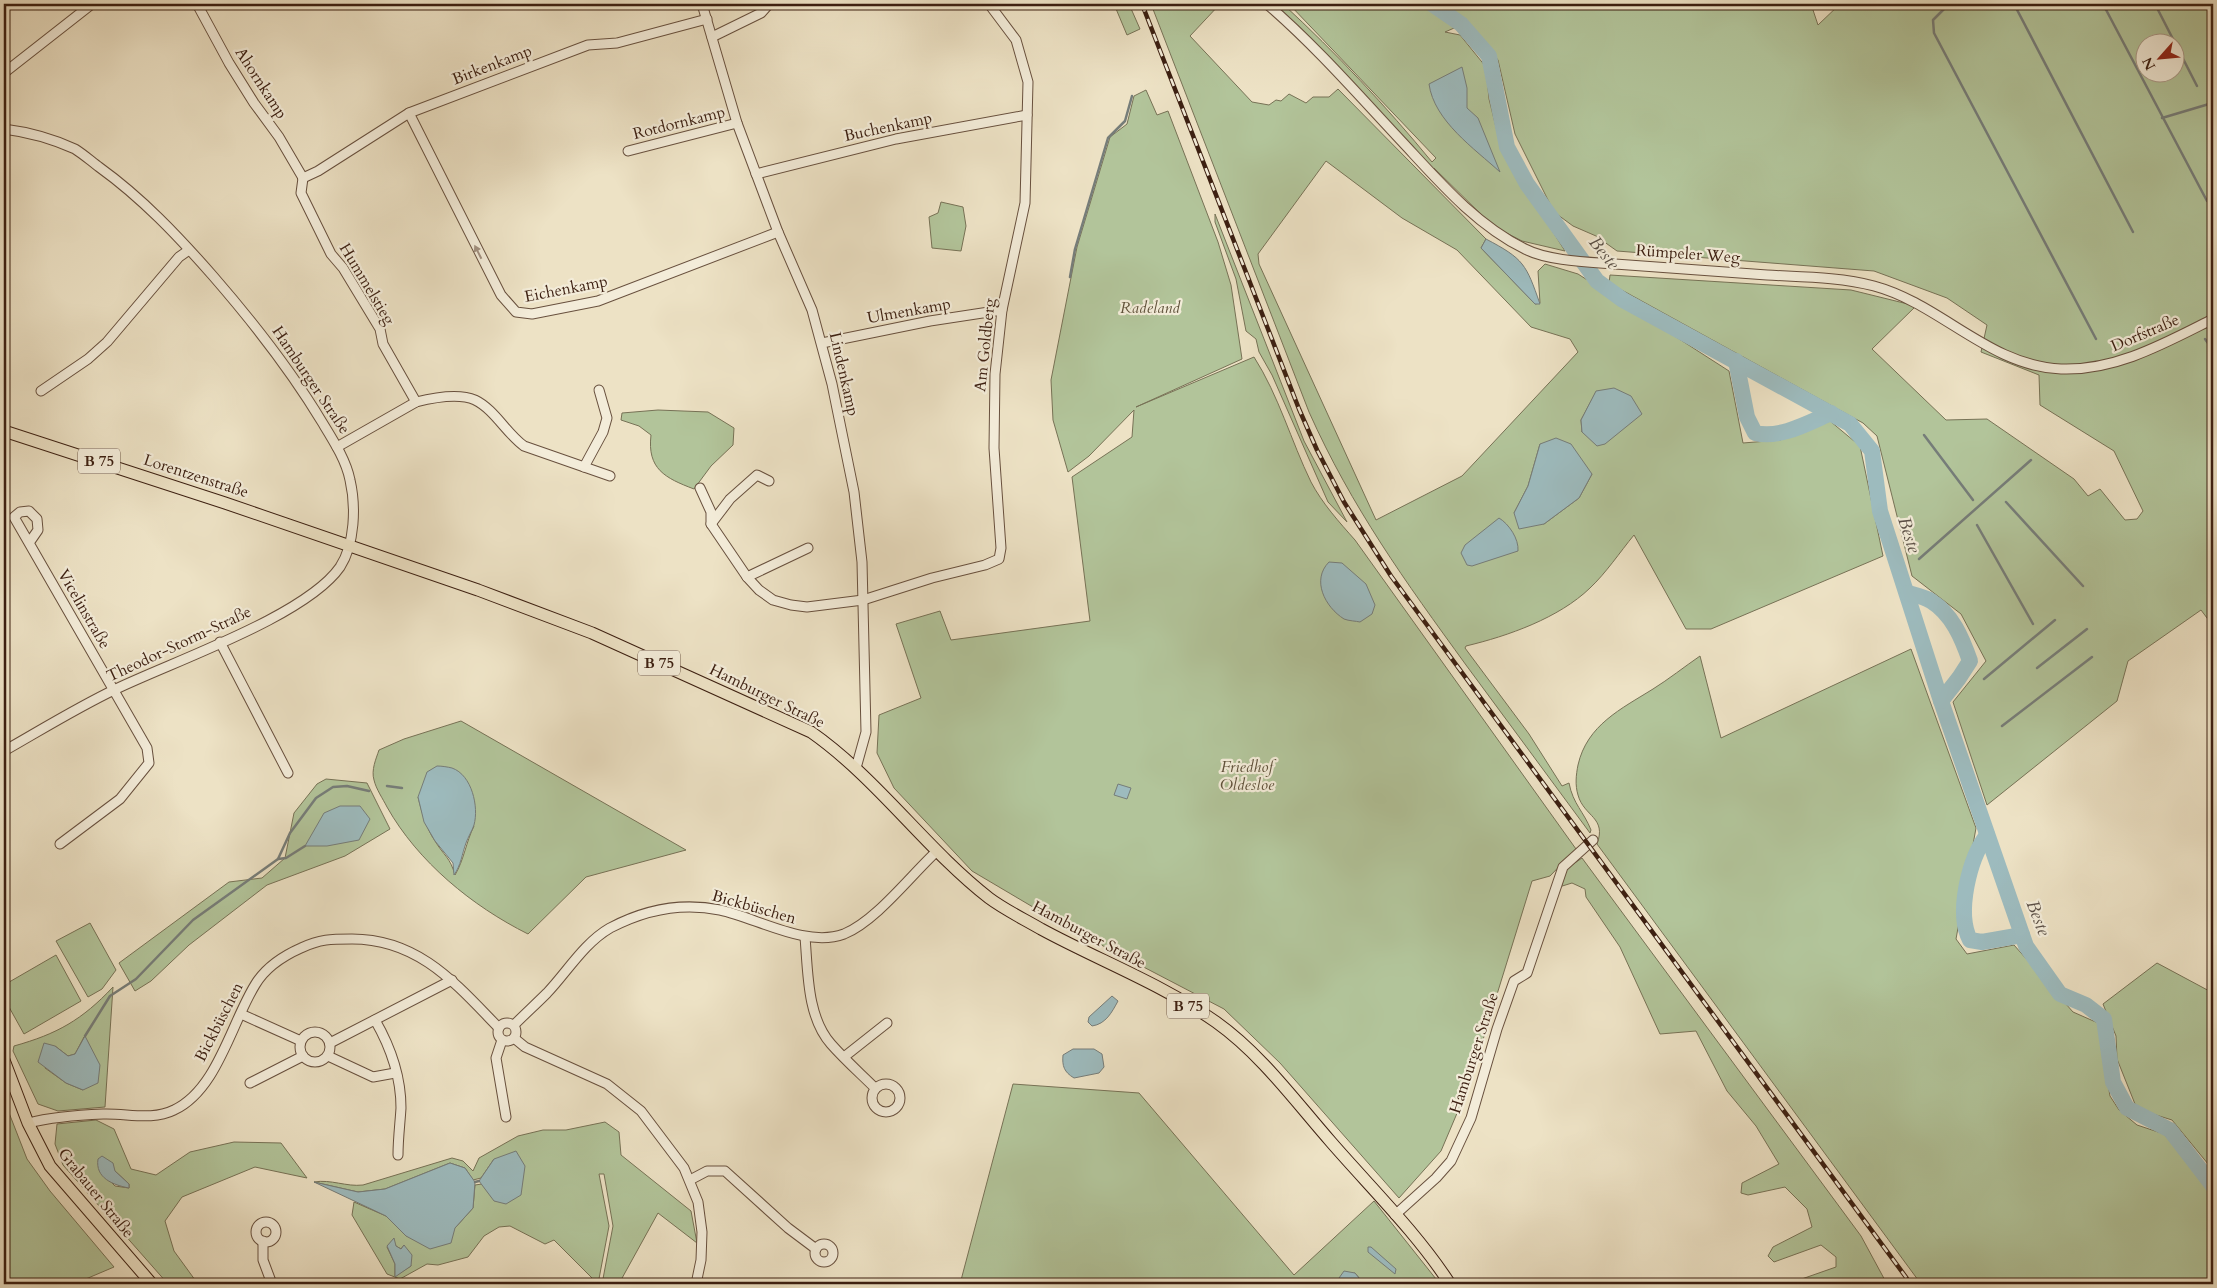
<svg xmlns="http://www.w3.org/2000/svg" width="2217" height="1288" viewBox="0 0 2217 1288" font-family="Cardo,serif">
  <rect width="100%" height="100%" fill="#ede2c5"/>
  <filter id="stains"><feTurbulence type="fractalNoise" baseFrequency=".004" numOctaves="4"/><feColorMatrix values="0 0 0 0 .2 0 0 0 0 .09 0 0 0 0 .02 0 0 0 .5 -.17"/></filter>
  <radialGradient id="worn" r=".72"><stop offset=".6" stop-color="#630" stop-opacity="0"/><stop offset="1" stop-color="#630" stop-opacity=".3"/></radialGradient>
  <g fill="#b2c49a" stroke="#777256" fill-rule="evenodd">
    <polygon points="1114,4 1129,4 1140,29 1127,35"/>
    <path d="M1151,4H1220L1190,36L1252,102L1269,105L1276,100L1281,101L1289,94L1306,103L1313,97H1329L1338,89L1486,239L1481,248L1535,304L1540,303L1538,271L1545,264L1578,274L1729,371L1743,443L1780,440L1830,421L1860,446L1883,556L1711,629H1686L1634,535C1620,552 1606,573 1590,588C1559,618 1508,636 1466,646L1465,648L1529,734L1562,786L1569,783C1573,804 1584,812 1591,830L1590,833C1549,777 1507,721 1466,665C1405,581 1352,508 1309,412ZM1326,161L1402,218L1457,250L1531,327L1570,339L1578,352L1462,476L1376,520L1259,264L1258,254ZM1596,392L1582,432L1581,420ZM1540,444L1592,474L1579,498L1544,524L1514,513L1528,486Z"/>
    <path d="M1272,4H1283C1336,53 1386,106 1432,162L1436,158L1289,4H1811L1818,25L1840,4H2213V626L2201,610L2128,661L2117,701L1987,805L1953,702L1986,661L1961,614L1912,576L1877,436L1863,423L1609,283L1610,275L1851,290L1916,306L1872,349L1946,420L1987,419L2074,479L2088,496L2100,489L2125,520L2137,519L2143,511L2114,451L2040,405L2039,375L1981,352L1987,325L1947,298L1874,271L1617,251L1596,236L1573,226L1554,212L1515,134L1498,60L1468,22L1445,32L1460,35L1486,67L1489,99L1502,151L1565,251L1522,241L1493,226L1434,168V170L1317,45ZM2144,42H2174V72H2144Z"/>
    <path d="M1146,90L1157,115L1168,111L1218,242L1231,285L1242,359L1136,407L1254,357C1279,396 1291,441 1311,482C1322,503 1339,522 1355,540L1576,849L1550,876L1532,881L1469,1085L1441,1151L1399,1198L1280,1063L1224,1009L1065,926L972,871L894,788L877,753L879,715L921,698L896,624L940,611L951,640L1090,621L1072,477L1132,437L1134,410L1089,456L1068,472L1053,420L1051,380L1077,247L1110,137L1127,124L1134,96Z"/>
    <polygon points="941,202 963,207 966,226 961,251 932,248 929,217 938,213"/>
    <polygon points="1215,214 1304,441 1347,522 1328,502 1272,375 1259,352 1256,339 1246,331 1236,279 1215,222"/>
    <path d="M658,410L708,412L734,428L733,445L711,466L694,489C665,478 647,469 651,435L639,426L621,420L622,413Z"/>
    <path d="M1911,649L1976,828L1956,939L1967,954L2014,945L2073,1012L2098,1023L2110,1096L2119,1110L2137,1125L2164,1134L2213,1193V1284H1921L1597,844C1607,817 1584,817 1578,795C1575,785 1576,775 1578,765C1587,725 1621,709 1653,689C1669,679 1684,667 1700,656L1721,738Z"/>
    <path d="M461,721L686,850L586,877L528,934C472,906 418,862 387,807C383,799 376,789 374,780C371,770 376,759 379,750L404,739ZM418,797L474,826C466,842 464,860 455,875C450,857 444,856 435,841C426,828 422,813 418,797Z"/>
    <polygon points="326,779 367,783 390,829 345,856 267,885 189,945 151,981 135,991 119,963 229,882 262,878 285,858 294,813 317,784"/>
    <polygon points="1582,858 1861,1236 1887,1284 1795,1284 1796,1281 1836,1267 1836,1257 1821,1245 1774,1262 1768,1256 1773,1247 1812,1227 1807,1209 1785,1187 1748,1195 1741,1193 1742,1183 1779,1164 1756,1126 1727,1091 1696,1031 1660,1034 1620,947 1586,897 1585,889 1572,883 1559,887 1566,869"/>
    <polygon points="90,923 116,970 102,989 88,997 56,941"/>
    <polygon points="56,955 81,1001 24,1034 4,998 4,985"/>
    <polygon points="2157,963 2213,993 2213,1170 2172,1120 2137,1109 2117,1059 2116,1036 2103,1004"/>
    <path d="M113,987L105,1107L58,1111L38,1104L13,1051L14,1046C57,1034 82,1020 113,987ZM84,1037L83,1090L66,1083L45,1068L55,1046L68,1056L75,1054Z"/>
    <polygon points="1013,1084 1139,1093 1294,1275 1374,1201 1440,1284 1364,1284 1355,1273 1339,1278 1338,1284 960,1284"/>
    <polygon points="4,1100 27,1159 50,1191 114,1267 74,1284 4,1284"/>
    <path d="M96,1120L114,1129L131,1169L156,1175L190,1152L234,1142L281,1143L307,1178L255,1167L182,1197L165,1221L174,1251L198,1284H168L63,1165L55,1144L57,1124ZM115,1171L129,1184V1188L115,1186L109,1180Z"/>
    <path d="M605,1122L619,1132L621,1155L691,1211L697,1243L658,1213L621,1280V1284H602L613,1226L604,1174H599L609,1226L598,1284L554,1240L545,1244L510,1226L499,1227L484,1236L468,1257L438,1265L427,1264L400,1279L387,1274L352,1215L354,1202L386,1216L406,1236L455,1228L473,1208L475,1185L482,1184L494,1159L481,1178L473,1180L465,1168L450,1163L385,1189L358,1192L314,1182C331,1179 346,1187 363,1185L452,1158L463,1161L473,1171L479,1158L518,1136L543,1130H566ZM404,1245L411,1266L395,1276V1264L387,1247L396,1246L401,1249Z"/>
  </g>
  <g fill="#9dbbbe" stroke="#767d79">
    <path d="M1462,67L1467,88V108L1478,118L1500,172C1475,149 1434,121 1429,84Z"/>
    <path d="M1486,239C1524,259 1526,264 1540,304H1535L1481,248Z"/>
    <polygon points="1614,388 1631,396 1642,414 1605,444 1597,446 1582,432 1581,420 1596,391"/>
    <polygon points="1556,438 1571,444 1592,474 1579,498 1544,524 1519,529 1514,513 1528,486 1540,444"/>
    <path d="M1499,518C1509,524 1519,539 1518,551L1472,566L1467,565L1461,553L1465,545Z"/>
    <path d="M1329,562L1342,563L1366,584L1375,605L1372,614L1360,622C1356,621 1349,621 1344,619C1325,607 1311,580 1329,562Z"/>
    <path d="M437,766C442,766 448,767 452,768C472,775 479,807 474,825C472,831 468,837 466,843C462,854 461,865 454,875L453,863L435,841L424,822L418,797L427,772Z"/>
    <polygon points="1118,784 1131,788 1127,799 1114,795"/>
    <polygon points="340,806 360,806 370,819 359,840 327,846 305,846 324,813"/>
    <path d="M1112,996L1118,1001C1112,1012 1106,1024 1092,1026L1088,1022L1089,1017Z"/>
    <polygon points="85,1036 100,1065 98,1083 83,1090 66,1083 38,1062 44,1043 55,1046 68,1056 75,1054"/>
    <path d="M1073,1049H1094L1102,1054L1104,1067L1099,1073L1074,1078C1064,1072 1062,1066 1063,1055Z"/>
    <polygon points="516,1151 525,1166 521,1195 506,1204 494,1201 479,1181 494,1159"/>
    <path d="M102,1156L113,1163L115,1171L129,1184V1188C113,1185 95,1178 98,1159Z"/>
    <polygon points="450,1163 465,1168 475,1182 473,1208 455,1228 451,1243 430,1249 406,1236 386,1216 314,1182 358,1192 385,1189"/>
    <polygon points="394,1238 396,1246 401,1249 404,1245 412,1255 411,1266 395,1277 395,1264 387,1246"/>
    <polygon points="1368,1247 1371,1247 1396,1269 1395,1274 1368,1252"/>
    <polygon points="1344,1271 1355,1273 1364,1284 1338,1284 1339,1278"/>
  </g>
  <g fill="none" stroke-linecap="round" stroke-linejoin="round">
    <g stroke="#767d79" stroke-width="2.5">
      <polyline points="1949,4 1933,20 1934,33 2096,339"/>
      <polyline points="2014,4 2133,232"/>
      <polyline points="2103,4 2207,201"/>
      <polyline points="2155,4 2197,86"/>
      <polyline points="2210,4 2213,10"/>
      <polyline points="2162,118 2209,104"/>
      <polyline points="2213,212 2213,213"/>
      <polyline points="1070,277 1075,249 1108,138 1125,121 1132,96"/>
      <polyline points="2205,339 2213,350"/>
      <polyline points="1924,435 1973,500"/>
      <polyline points="2006,502 2083,586"/>
      <polyline points="1977,525 2033,624"/>
      <polyline points="1919,559 2031,460"/>
      <polyline points="2037,668 2087,629"/>
      <polyline points="1984,679 2055,620"/>
      <polyline points="2002,726 2092,657"/>
      <polyline points="387,786 402,788"/>
      <polyline points="278,859 286,858 305,846"/>
      <polyline points="85,1036 110,996 136,979 193,920 278,859 290,833 316,798 333,787 347,786 369,791"/>
      <polyline points="475,1182 479,1181"/>
    </g>
    <g stroke="#9dbbbe" stroke-width="16">
      <polyline points="1432,4 1461,24 1489,56 1507,147 1527,184 1597,281 1623,300 1850,424 1872,451 1880,511 1941,701 2026,946 2060,994 2086,1005 2104,1019 2113,1082 2127,1108 2170,1130 2213,1186"/>
      <path d="M1736,361L1747,417L1755,433C1780,439 1808,423 1831,413"/>
      <path d="M1908,593C1915,595 1925,597 1931,601C1952,614 1962,638 1970,661L1959,678L1941,701"/>
      <path d="M1987,835C1969,859 1956,913 1970,940L1982,942L2022,935"/>
    </g>
    <defs>
      <g id="minor">
        <polyline points="197,4 229,63 254,103 279,137 303,178"/>
        <polyline points="702,4 737,123 778,232 812,310 832,384 854,492 862,562 866,732 856,768"/>
        <path d="M1267,4C1317,47 1361,98 1407,147C1442,185 1478,226 1525,249C1548,261 1589,262 1615,264C1666,268 1716,271 1767,275C1802,277 1840,277 1874,286C1941,304 1989,366 2061,369C2116,371 2165,343 2213,319"/>
        <polyline points="712,37 761,13 769,4"/>
        <polyline points="4,73 92,4"/>
        <polyline points="409,113 501,295 516,312 532,314 598,301 778,232"/>
        <path d="M4,129C28,132 53,139 75,149C83,154 91,161 99,167C142,198 178,236 213,276C253,322 290,369 322,422C333,440 346,460 350,480C356,506 355,544 340,567C306,616 174,661 116,689C78,707 41,730 4,751"/>
        <polyline points="628,151 737,123"/>
        <polyline points="756,174 896,139 1027,115"/>
        <polyline points="303,178 318,171 409,113 588,45 617,43 707,19"/>
        <polyline points="303,178 301,193 331,254 343,268 380,329 383,344 416,402"/>
        <polyline points="822,343 930,321 1002,310"/>
        <polyline points="41,391 88,359 107,342 179,257 189,250"/>
        <path d="M337,447L416,402C432,398 459,393 475,400C494,409 507,434 524,446L610,476"/>
        <polyline points="584,467 603,432 607,418 599,390"/>
        <polyline points="700,488 711,512 711,524 747,577 759,590 773,600 791,605 807,607 863,600 932,578 985,565 999,559 1001,548 994,448 995,374 1002,310 1025,203 1028,82 1016,40 989,4"/>
        <polyline points="711,524 730,499 757,475 769,481"/>
        <polyline points="29,543 14,517 20,512 29,511 37,519 38,530 29,543 147,748 149,763 120,799 60,844"/>
        <polyline points="747,577 808,548"/>
        <polyline points="220,642 288,773"/>
        <path d="M805,937C808,972 807,1017 831,1044C845,1060 861,1074 875,1088"/>
        <polyline points="241,1014 301,1041"/>
        <path d="M375,1020C390,1046 401,1077 401,1108C400,1124 398,1139 398,1155"/>
        <circle cx="507" cy="1032" r="9"/>
        <path d="M514,1025C525,1014 536,1004 547,993C567,972 584,943 610,928C644,910 681,902 720,910C757,918 806,948 844,934C876,921 911,875 937,851"/>
        <circle cx="315" cy="1047" r="15"/>
        <polyline points="514,1038 525,1047 607,1084 641,1111 684,1168 698,1202 702,1232 701,1260 696,1284"/>
        <polyline points="502,1040 496,1058 506,1117"/>
        <polyline points="330,1043 452,980"/>
        <polyline points="328,1056 373,1077 395,1073"/>
        <polyline points="844,1057 887,1023"/>
        <polyline points="250,1083 303,1056"/>
        <circle cx="886" cy="1098" r="14"/>
        <path d="M28,1123C52,1117 78,1115 103,1114C127,1113 152,1121 174,1110C217,1090 231,1024 255,985C265,968 283,956 301,948C320,939 331,939 352,939C419,939 456,984 499,1028"/>
        <polyline points="690,1180 707,1171 725,1171 788,1228 816,1249"/>
        <polyline points="1395,1215 1436,1178 1451,1161 1471,1118 1497,1029 1514,981 1527,973 1563,867 1593,840"/>
        <circle cx="266" cy="1232" r="10"/>
        <polyline points="263,1241 263,1260 272,1284"/>
        <circle cx="824" cy="1253" r="9"/>
      </g>
      <g id="major">
        <path d="M4,431L225,503L478,590L592,633L811,732C878,779 925,848 989,898C1005,910 1024,919 1041,929C1098,960 1162,984 1216,1022C1261,1054 1295,1101 1331,1142C1371,1188 1417,1233 1450,1284"/>
        <polyline points="4,1060 28,1123 50,1166 152,1284"/>
      </g>
    </defs>
    <use href="#minor" stroke="#68503e" stroke-width="11"/>
    <use href="#major" stroke="#3c1f11" stroke-width="13"/>
    <use href="#minor" stroke="#f3ecd9" stroke-width="9"/>
    <use href="#major" stroke="#ede2c5" stroke-width="11"/>
    <defs>
      <polyline id="rail" points="1142,4 1299,409 1317,450 1344,502 1391,576 1911,1284"/>
    </defs>
    <use href="#rail" stroke="#3c1f11" stroke-width="4.5"/>
    <use href="#rail" stroke="#f3ecd9" stroke-width="2.5" stroke-dasharray="8" stroke-linecap="butt"/>
  </g>
  <defs><path id="oneway-solid" d="M-6-.8H1V-3.2L6.5 0L1 3.2V.8H-6Z" transform="scale(1.25)"/></defs>
  <use fill="#a1907f" href="#oneway-solid" transform="translate(478 252) rotate(-117)"/>
  <g text-anchor="middle" dominant-baseline="central" stroke-width="4.5" stroke-linejoin="round" paint-order="stroke">
    <g fill="#f3ecd9" stroke="#735c4d" stroke-width="1">
      <rect x="78" y="448.5" width="42" height="25" rx="4"/>
      <rect x="638" y="650.5" width="42" height="25" rx="4"/>
      <rect x="1167" y="993.5" width="42" height="25" rx="4"/>
    </g>
    <g font-size="15" font-weight="bold" fill="#3c1f11">
      <text x="99" y="461">B 75</text>
      <text x="659" y="663">B 75</text>
      <text x="1188" y="1006">B 75</text>
    </g>
    <g font-size="16" fill="#3c1f11" stroke="#f3ecd9">
      <text transform="translate(492 65) rotate(-21)">Birkenkamp</text>
      <text transform="translate(261 83) rotate(57)">Ahornkamp</text>
      <text transform="translate(679 123) rotate(-14)">Rotdornkamp</text>
      <text transform="translate(888 127) rotate(-12)">Buchenkamp</text>
      <text transform="translate(1688 254) rotate(4)">Rümpeler Weg</text>
      <text transform="translate(367 284) rotate(59)">Hummelstieg</text>
      <text transform="translate(566 289) rotate(-11)">Eichenkamp</text>
      <text transform="translate(909 311) rotate(-10)">Ulmenkamp</text>
      <text transform="translate(2145 333) rotate(-23)">Dorfstraße</text>
      <text transform="translate(985 345) rotate(-84)">Am Goldberg</text>
      <text transform="translate(844 374) rotate(77)">Lindenkamp</text>
      <text transform="translate(311 380) rotate(56)">Hamburger Straße</text>
      <text transform="translate(196 476) rotate(18)">Lorentzenstraße</text>
      <text transform="translate(84 609) rotate(60)">Vicelinstraße</text>
      <text transform="translate(179 644) rotate(-25)">Theodor-Storm-Straße</text>
      <text transform="translate(767 696) rotate(26)">Hamburger Straße</text>
      <text transform="translate(754 907) rotate(16)">Bickbüschen</text>
      <text transform="translate(1089 935) rotate(28)">Hamburger Straße</text>
      <text transform="translate(219 1022) rotate(-63)">Bickbüschen</text>
      <text transform="translate(1474 1053) rotate(-72)">Hamburger Straße</text>
      <text transform="translate(96 1193) rotate(51)">Grabauer Straße</text>
    </g>
    <g font-size="16" font-style="italic" fill="#5f513a" stroke="#f3ecd9">
      <text x="1150" y="308">Radeland</text>
      <text x="1247" y="767">Friedhof<tspan x="1247" dy="18">Oldesloe</tspan></text>
    </g>
    <g font-size="18" font-style="italic" fill="#594e45" stroke="#f3ecd9">
      <text transform="translate(1604 253) rotate(51)">Beste</text>
      <text transform="translate(1909 535) rotate(72)">Beste</text>
      <text transform="translate(2038 918) rotate(69)">Beste</text>
    </g>
  </g>
  <rect width="2217" height="1288" fill="none" stroke="#ede2c5" stroke-width="20"/>
  <rect x="5" y="5" width="2207" height="1278" fill="none" stroke="#3c1f11" stroke-width="2.5"/>
  <rect x="10" y="10" width="2197" height="1268" fill="none" stroke="#3c1f11"/>
  <g transform="translate(2160 58) rotate(243)"><circle r="24" fill="#f3ecd9" stroke="#aa9a89"/>
  <path d="M0-4L9 19L0 12L-9 19Z" fill="#8f2418"/>
  <text y="-8" font-size="14" font-weight="bold" text-anchor="middle" fill="#3c1f11">N</text>
  </g>
  <rect width="100%" height="100%" filter="url(#stains)"/>
  <rect width="100%" height="100%" fill="url(#worn)"/>
</svg>
